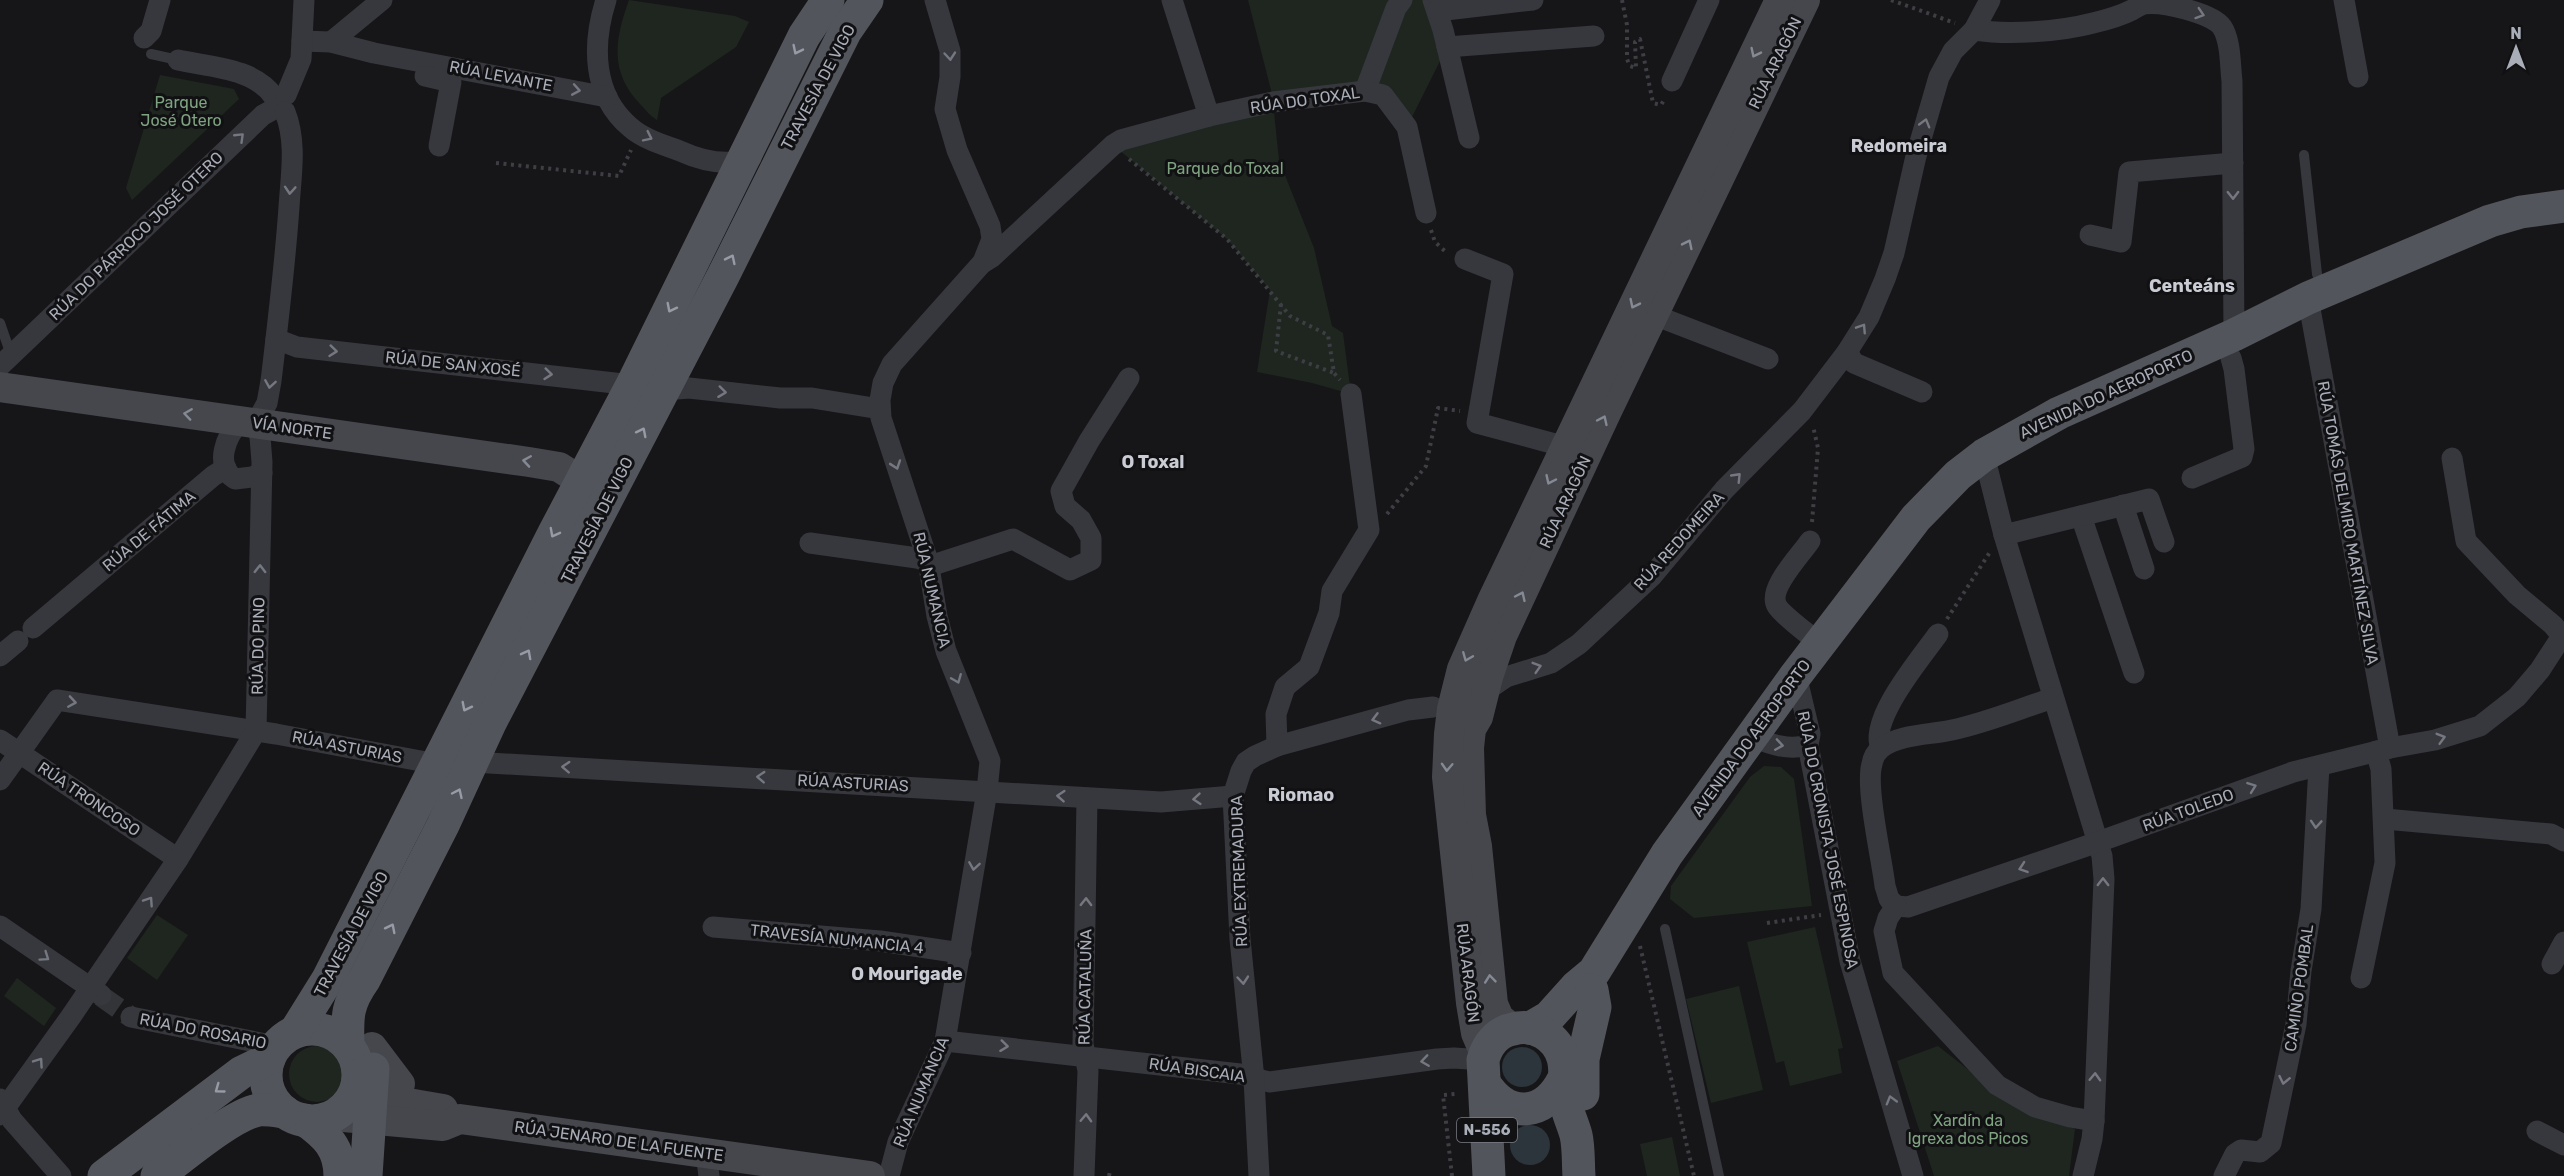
<svg xmlns="http://www.w3.org/2000/svg" width="2564" height="1176" viewBox="0 0 2564 1176" font-family="Rubik,sans-serif">
  <rect width="100%" height="100%" fill="#161618"/>
  <g fill="#1e261f">
    <path d="M629,0L735,16L749,22L736,47L661,98L657,120C650,116 645,109 640,104C609,71 615,39 629,0Z"/>
    <polygon points="1248,0 1433,0 1447,47 1407,127 1383,96 1273,102 1279,160 1314,248 1332,326 1343,333 1351,394 1312,383 1257,372 1270,290 1227,239 1113,145 1272,94"/>
    <polygon points="160,75 234,89 239,99 132,200 126,188"/>
    <polygon points="1764,766 1781,767 1794,779 1812,906 1694,918 1670,899 1671,886 1750,777"/>
    <polygon points="157,915 188,935 157,980 127,958"/>
    <polygon points="1815,927 1843,1048 1838,1049 1842,1073 1790,1086 1784,1061 1776,1063 1747,942"/>
    <polygon points="17,978 56,1008 44,1026 4,996"/>
    <polygon points="1739,986 1763,1090 1711,1103 1686,999"/>
    <circle cx="317" cy="1074" r="28"/>
    <polygon points="1938,1046 2015,1106 2075,1129 2069,1176 1934,1176 1897,1061"/>
    <polygon points="1672,1137 1680,1176 1647,1176 1640,1144"/>
  </g>
  <g fill="#2c353c">
    <circle cx="1522" cy="1067" r="20"/>
    <circle cx="1530" cy="1145" r="20"/>
  </g>
  <g fill="none" stroke-linecap="round" stroke-linejoin="round">
    <polyline stroke="#333438" stroke-width="21" stroke-dasharray="21 10" stroke-linecap="butt" points="101,996 131,1017"/>
    <g stroke="#3d3f44" stroke-width="4" stroke-dasharray="3 4.5" stroke-linecap="butt">
      <polyline points="1622,0 1627,25 1627,59 1630,66 1636,68 1635,42 1640,39 1653,103 1661,105 1665,98"/>
      <polyline points="1891,0 1955,23"/>
      <polyline points="1129,159 1227,239 1290,316 1328,335 1334,373 1340,380"/>
      <polyline points="496,163 619,176 631,150"/>
      <polyline points="1431,230 1435,242 1447,253"/>
      <polyline points="1281,304 1276,351 1334,373"/>
      <polyline points="1387,514 1426,466 1438,408 1460,411"/>
      <polyline points="1812,522 1818,448 1813,426"/>
      <polyline points="1947,619 1990,552"/>
      <polyline points="1767,923 1821,915"/>
      <polyline points="1640,946 1694,1176"/>
      <polyline points="1109,1176 1110,1171"/>
      <polyline points="1452,1176 1443,1095 1456,1094"/>
    </g>
    <g stroke="#37383d" stroke-width="10">
      <polyline points="151,54 178,60"/>
      <polyline points="2304,155 2317,274 2322,288"/>
      <polyline points="0,323 11,355"/>
      <polyline points="1665,929 1719,1176"/>
    </g>
    <g stroke="#37383d" stroke-width="21">
      <path d="M606,0C592,44 592,95 630,127C643,139 664,145 680,151C702,161 727,167 751,158"/>
      <polyline points="1172,0 1209,116"/>
      <polyline points="1433,0 1443,30 1469,138"/>
      <polyline points="2344,0 2358,77"/>
      <polyline points="1437,11 1533,0"/>
      <path d="M1974,30C2008,35 2059,32 2093,23C2106,20 2120,16 2132,10C2136,8 2140,5 2144,4C2161,1 2212,13 2222,27C2231,41 2230,65 2232,81L2234,335"/>
      <polyline points="144,38 151,31 160,0"/>
      <polyline points="302,41 331,42 374,53 607,97"/>
      <polyline points="331,42 382,0"/>
      <polyline points="1447,47 1594,36"/>
      <path d="M178,60C210,67 255,68 274,97"/>
      <polyline points="425,76 451,82 439,146"/>
      <polyline points="1672,81 1709,0"/>
      <polyline points="1365,91 1396,8 1402,0"/>
      <polyline points="286,95 301,59 304,0"/>
      <polyline points="2090,235 2121,242 2129,172 2233,163"/>
      <polyline points="1465,259 1503,274 1477,423 1566,447"/>
      <polyline points="984,262 992,257 1113,145 1121,140 1209,116 1273,102 1365,91 1383,95 1407,127 1426,213"/>
      <polyline points="2308,298 2390,748"/>
      <polyline points="1654,315 1768,359"/>
      <polyline points="276,339 297,347 632,385"/>
      <polyline points="1847,352 1854,363 1922,392"/>
      <polyline points="0,366 263,115 274,109"/>
      <polyline points="664,390 689,388 780,398 812,398 880,409"/>
      <path d="M240,421C227,435 213,465 235,479L252,477L262,473"/>
      <polyline points="1984,455 2004,535 2102,856 2104,879 2094,1121 2092,1139 2083,1176"/>
      <polyline points="2452,458 2466,541 2517,595 2553,625 2562,636"/>
      <polyline points="2192,478 2242,457 2244,449 2234,369 2231,358"/>
      <polyline points="2123,505 2144,569"/>
      <polyline points="2081,516 2134,673"/>
      <polyline points="2004,535 2149,499 2164,542"/>
      <path d="M1810,541C1800,556 1767,589 1777,606C1782,615 1811,636 1820,644"/>
      <polyline points="810,543 917,558 936,564 1013,539 1070,570 1091,560 1091,538 1081,520 1065,506 1061,491 1089,441 1129,378"/>
      <polyline points="33,628 213,476 226,468"/>
      <polyline points="0,656 18,641"/>
      <polyline points="1796,675 1810,734 1808,745 1850,961 1913,1176"/>
      <polyline points="1484,692 1506,677 1551,663 1579,644 1652,576 1724,490 1802,411 1847,352 1869,317 1885,279 1894,253 1916,156 1939,77 1953,51 1974,30 1990,0"/>
      <path d="M1752,737C1770,744 1789,751 1808,745"/>
      <polyline points="0,740 178,859"/>
      <polyline points="1277,746 1276,714 1285,687 1309,667 1329,613 1332,591 1369,530 1351,394"/>
      <path d="M1881,748C1868,720 1921,658 1938,634"/>
      <polyline points="472,762 1161,802 1233,796"/>
      <polyline points="0,780 57,700 276,734 437,764"/>
      <polyline points="2385,819 2551,834 2564,841"/>
      <polyline points="1896,906 1908,907 2098,842 2293,772 2390,748 2435,740 2480,726 2517,697 2540,670 2564,633"/>
      <path d="M1896,906L1889,899L1885,886C1882,860 1865,786 1872,764C1873,758 1876,752 1881,748C1900,734 1930,735 1952,730C1986,723 2019,709 2053,698"/>
      <polyline points="1896,906 1888,918 1884,931 1893,973 1997,1085 2035,1107 2070,1117 2094,1121"/>
      <polyline points="0,926 101,995"/>
      <polyline points="713,927 880,941 961,953"/>
      <polyline points="2552,964 2564,942"/>
      <polyline points="2361,978 2385,863 2381,769 2376,751"/>
      <polyline points="131,1017 276,1046"/>
      <polyline points="945,1041 1240,1074 1269,1082 1437,1059 1454,1058 1483,1060"/>
      <polyline points="0,1099 12,1120 61,1176"/>
      <path d="M0,1115L72,1015L178,859L256,731L262,462L260,437L256,423L267,403L271,381C278,323 285,265 289,207C291,175 297,142 285,112"/>
      <polyline points="2537,1131 2564,1145"/>
      <polyline points="706,1153 709,1176"/>
      <polyline points="889,1176 898,1142 945,1041 987,791 990,761 946,651 937,616 928,561 881,418 880,400 883,383 892,364 983,262 992,239 990,226 957,150 945,109 950,77 950,51 935,0"/>
      <polyline points="1084,1176 1088,1071 1083,1044 1087,798"/>
      <polyline points="1259,1176 1254,1079 1240,939 1233,796 1241,771 1246,762 1255,756 1277,746 1408,710 1433,707"/>
      <polyline points="2224,1176 2235,1154 2241,1150 2260,1152 2271,1143 2296,1024 2301,971 2311,909 2319,766"/>
    </g>
    <g stroke="#45474d" stroke-width="30">
      <polyline points="0,387 529,462 559,467 581,481"/>
      <polyline points="1513,1029 1499,1018 1493,1004 1477,846 1471,815 1469,748 1471,729 1478,717 1488,677 1502,636 1607,411 1805,0"/>
      <polyline points="372,1047 400,1084"/>
      <polyline points="1485,1054 1476,1033 1471,1003 1447,777 1449,734 1452,709 1462,669 1492,601 1780,0"/>
      <polyline points="358,1066 408,1103 443,1109"/>
      <polyline points="333,1116 443,1126 460,1119 870,1176"/>
    </g>
    <g stroke="#53555c" stroke-width="33">
      <polyline points="1530,1028 1549,1017 1576,987 1594,972 1667,854 1796,675 1916,518 1958,475 1984,455 2059,413 2234,335 2308,298 2490,221 2521,212 2564,206"/>
      <circle cx="312" cy="1075" r="46"/>
      <polyline points="295,1032 328,979 554,533 632,385 804,36 828,0"/>
      <path d="M348,1045C347,1016 347,1004 364,980L443,825L490,723L723,276L845,32L867,0"/>
      <path d="M1485,1084C1508,1119 1544,1117 1563,1080"/>
      <polyline points="1583,1094 1583,1059 1595,1007 1592,990"/>
      <path d="M305,1120C326,1135 340,1148 340,1176"/>
      <polyline points="104,1176 242,1072 269,1059"/>
      <path d="M157,1176C181,1159 230,1116 258,1110C266,1109 277,1111 285,1112"/>
      <polyline points="366,1176 373,1069"/>
      <path d="M1489,1176L1483,1060C1487,1045 1497,1032 1513,1029C1535,1023 1557,1037 1563,1058C1567,1071 1563,1089 1566,1104C1568,1114 1573,1124 1576,1135C1579,1148 1578,1163 1579,1176"/>
    </g>
  </g>
  <defs><path id="oneway-chevron" d="M-2-3.5L2.5 0L-2 3.5" fill="none" stroke-width="1.6" stroke-linecap="round" stroke-linejoin="round" transform="scale(1.5)"/></defs>
  <g stroke="#757881">
    <use href="#oneway-chevron" transform="translate(2200 14) rotate(18)"/>
    <use href="#oneway-chevron" transform="translate(950 56) rotate(85)"/>
    <use href="#oneway-chevron" transform="translate(576 90) rotate(10)"/>
    <use href="#oneway-chevron" transform="translate(1925 123) rotate(-74)"/>
    <use href="#oneway-chevron" transform="translate(240 137) rotate(-44)"/>
    <use href="#oneway-chevron" transform="translate(648 137) rotate(26)"/>
    <use href="#oneway-chevron" transform="translate(290 190) rotate(94)"/>
    <use href="#oneway-chevron" transform="translate(2233 195) rotate(89)"/>
    <use href="#oneway-chevron" transform="translate(1862 328) rotate(-57)"/>
    <use href="#oneway-chevron" transform="translate(333 351) rotate(6)"/>
    <use href="#oneway-chevron" transform="translate(548 374) rotate(6)"/>
    <use href="#oneway-chevron" transform="translate(270 384) rotate(99)"/>
    <use href="#oneway-chevron" transform="translate(722 392) rotate(7)"/>
    <use href="#oneway-chevron" transform="translate(896 465) rotate(71)"/>
    <use href="#oneway-chevron" transform="translate(1737 477) rotate(-46)"/>
    <use href="#oneway-chevron" transform="translate(260 569) rotate(-89)"/>
    <use href="#oneway-chevron" transform="translate(1537 667) rotate(-17)"/>
    <use href="#oneway-chevron" transform="translate(957 679) rotate(68)"/>
    <use href="#oneway-chevron" transform="translate(72 702) rotate(9)"/>
    <use href="#oneway-chevron" transform="translate(1376 719) rotate(165)"/>
    <use href="#oneway-chevron" transform="translate(2441 738) rotate(-16)"/>
    <use href="#oneway-chevron" transform="translate(1779 745) rotate(9)"/>
    <use href="#oneway-chevron" transform="translate(566 767) rotate(-177)"/>
    <use href="#oneway-chevron" transform="translate(761 777) rotate(-177)"/>
    <use href="#oneway-chevron" transform="translate(2252 787) rotate(-20)"/>
    <use href="#oneway-chevron" transform="translate(1061 796) rotate(-176)"/>
    <use href="#oneway-chevron" transform="translate(1197 799) rotate(175)"/>
    <use href="#oneway-chevron" transform="translate(2316 824) rotate(94)"/>
    <use href="#oneway-chevron" transform="translate(974 866) rotate(99)"/>
    <use href="#oneway-chevron" transform="translate(2023 868) rotate(161)"/>
    <use href="#oneway-chevron" transform="translate(2103 882) rotate(-90)"/>
    <use href="#oneway-chevron" transform="translate(149 901) rotate(-56)"/>
    <use href="#oneway-chevron" transform="translate(1086 902) rotate(-89)"/>
    <use href="#oneway-chevron" transform="translate(45 957) rotate(35)"/>
    <use href="#oneway-chevron" transform="translate(1243 980) rotate(85)"/>
    <use href="#oneway-chevron" transform="translate(1004 1046) rotate(7)"/>
    <use href="#oneway-chevron" transform="translate(1425 1061) rotate(172)"/>
    <use href="#oneway-chevron" transform="translate(39 1062) rotate(-55)"/>
    <use href="#oneway-chevron" transform="translate(2095 1077) rotate(-88)"/>
    <use href="#oneway-chevron" transform="translate(2284 1080) rotate(102)"/>
    <use href="#oneway-chevron" transform="translate(1891 1100) rotate(-106)"/>
    <use href="#oneway-chevron" transform="translate(1086 1118) rotate(-88)"/>
  </g>
  <g stroke="#979ba6">
    <use href="#oneway-chevron" transform="translate(797 50) rotate(116)"/>
    <use href="#oneway-chevron" transform="translate(731 259) rotate(-64)"/>
    <use href="#oneway-chevron" transform="translate(671 308) rotate(117)"/>
    <use href="#oneway-chevron" transform="translate(642 432) rotate(-63)"/>
    <use href="#oneway-chevron" transform="translate(554 533) rotate(118)"/>
    <use href="#oneway-chevron" transform="translate(527 654) rotate(-62)"/>
    <use href="#oneway-chevron" transform="translate(466 707) rotate(117)"/>
    <use href="#oneway-chevron" transform="translate(458 793) rotate(-65)"/>
    <use href="#oneway-chevron" transform="translate(391 928) rotate(-63)"/>
    <use href="#oneway-chevron" transform="translate(219 1089) rotate(144)"/>
  </g>
  <g stroke="#858993">
    <use href="#oneway-chevron" transform="translate(1755 53) rotate(116)"/>
    <use href="#oneway-chevron" transform="translate(1688 244) rotate(-64)"/>
    <use href="#oneway-chevron" transform="translate(1634 304) rotate(116)"/>
    <use href="#oneway-chevron" transform="translate(188 414) rotate(-172)"/>
    <use href="#oneway-chevron" transform="translate(1603 420) rotate(-65)"/>
    <use href="#oneway-chevron" transform="translate(527 461) rotate(-171)"/>
    <use href="#oneway-chevron" transform="translate(1550 480) rotate(115)"/>
    <use href="#oneway-chevron" transform="translate(1521 596) rotate(-65)"/>
    <use href="#oneway-chevron" transform="translate(1467 657) rotate(112)"/>
    <use href="#oneway-chevron" transform="translate(1447 767) rotate(93)"/>
    <use href="#oneway-chevron" transform="translate(1490 979) rotate(-96)"/>
  </g>
  <g text-anchor="middle" dominant-baseline="central" stroke-width="6" stroke-linejoin="round" paint-order="stroke">
    <rect fill="#111113" stroke="#7b7e86" stroke-width="1.5" x="1457" y="1118" width="60" height="24" rx="4.5"/>
    <g font-size="15" font-weight="bold" fill="#a8adb8">
      <text x="1487" y="1130">N-556</text>
    </g>
    <g font-size="16" fill="#a8adb8" stroke="#111113">
      <text transform="translate(1775 63) rotate(-64)">RÚA ARAGÓN</text>
      <text transform="translate(501 76) rotate(11)">RÚA LEVANTE</text>
      <text transform="translate(818 87) rotate(-62)">TRAVESÍA DE VIGO</text>
      <text transform="translate(1305 100) rotate(-8)">RÚA DO TOXAL</text>
      <text transform="translate(136 236) rotate(-44)">RÚA DO PÁRROCO JOSÉ OTERO</text>
      <text transform="translate(453 364) rotate(6)">RÚA DE SAN XOSÉ</text>
      <text transform="translate(2106 394) rotate(-25)">AVENIDA DO AEROPORTO</text>
      <text transform="translate(292 428) rotate(8)">VÍA NORTE</text>
      <text transform="translate(1565 502) rotate(-65)">RÚA ARAGÓN</text>
      <text transform="translate(597 520) rotate(-63)">TRAVESÍA DE VIGO</text>
      <text transform="translate(2348 523) rotate(80)">RÚA TOMÁS DELMIRO MARTÍNEZ SILVA</text>
      <text transform="translate(149 531) rotate(-40)">RÚA DE FÁTIMA</text>
      <text transform="translate(1679 541) rotate(-48)">RÚA REDOMEIRA</text>
      <text transform="translate(932 590) rotate(77)">RÚA NUMANCIA</text>
      <text transform="translate(258 646) rotate(-89)">RÚA DO PINO</text>
      <text transform="translate(1751 738) rotate(-54)">AVENIDA DO AEROPORTO</text>
      <text transform="translate(347 747) rotate(11)">RÚA ASTURIAS</text>
      <text transform="translate(853 783) rotate(3)">RÚA ASTURIAS</text>
      <text transform="translate(89 799) rotate(34)">RÚA TRONCOSO</text>
      <text transform="translate(2188 810) rotate(-20)">RÚA TOLEDO</text>
      <text transform="translate(1828 840) rotate(79)">RÚA DO CRONISTA JOSÉ ESPINOSA</text>
      <text transform="translate(1239 871) rotate(-92)">RÚA EXTREMADURA</text>
      <text transform="translate(351 934) rotate(-62)">TRAVESÍA DE VIGO</text>
      <text transform="translate(837 939) rotate(6)">TRAVESÍA NUMANCIA 4</text>
      <text transform="translate(1468 973) rotate(83)">RÚA ARAGÓN</text>
      <text transform="translate(1085 987) rotate(-89)">RÚA CATALUÑA</text>
      <text transform="translate(2299 988) rotate(-82)">CAMIÑO POMBAL</text>
      <text transform="translate(203 1031) rotate(11)">RÚA DO ROSARIO</text>
      <text transform="translate(1197 1070) rotate(8)">RÚA BISCAIA</text>
      <text transform="translate(921 1092) rotate(-67)">RÚA NUMANCIA</text>
      <text transform="translate(619 1141) rotate(8)">RÚA JENARO DE LA FUENTE</text>
    </g>
    <g font-size="16" fill="#7fa381" stroke="#111113">
      <text x="181" y="102">Parque<tspan x="181" dy="18">José Otero</tspan></text>
      <text x="1225" y="168">Parque do Toxal</text>
      <text x="1968" y="1120">Xardín da<tspan x="1968" dy="18">Igrexa dos Picos</tspan></text>
    </g>
    <g font-size="18" font-weight="bold" fill="#c9ccd4" stroke="#111113">
      <text x="1899" y="146">Redomeira</text>
      <text x="2192" y="286">Centeáns</text>
      <text x="1153" y="462">O Toxal</text>
      <text x="1301" y="795">Riomao</text>
      <text x="907" y="974">O Mourigade</text>
    </g>
  </g>
  <g transform="translate(2516 48)" stroke="#111113" stroke-width="4.5" paint-order="stroke">
  <path d="M0-4.5L10 22L0 15L-10 22Z" fill="#a8adb8"/>
  <text y="-9" font-size="16" font-weight="bold" text-anchor="middle" fill="#a8adb8">N</text>
  </g>
</svg>
